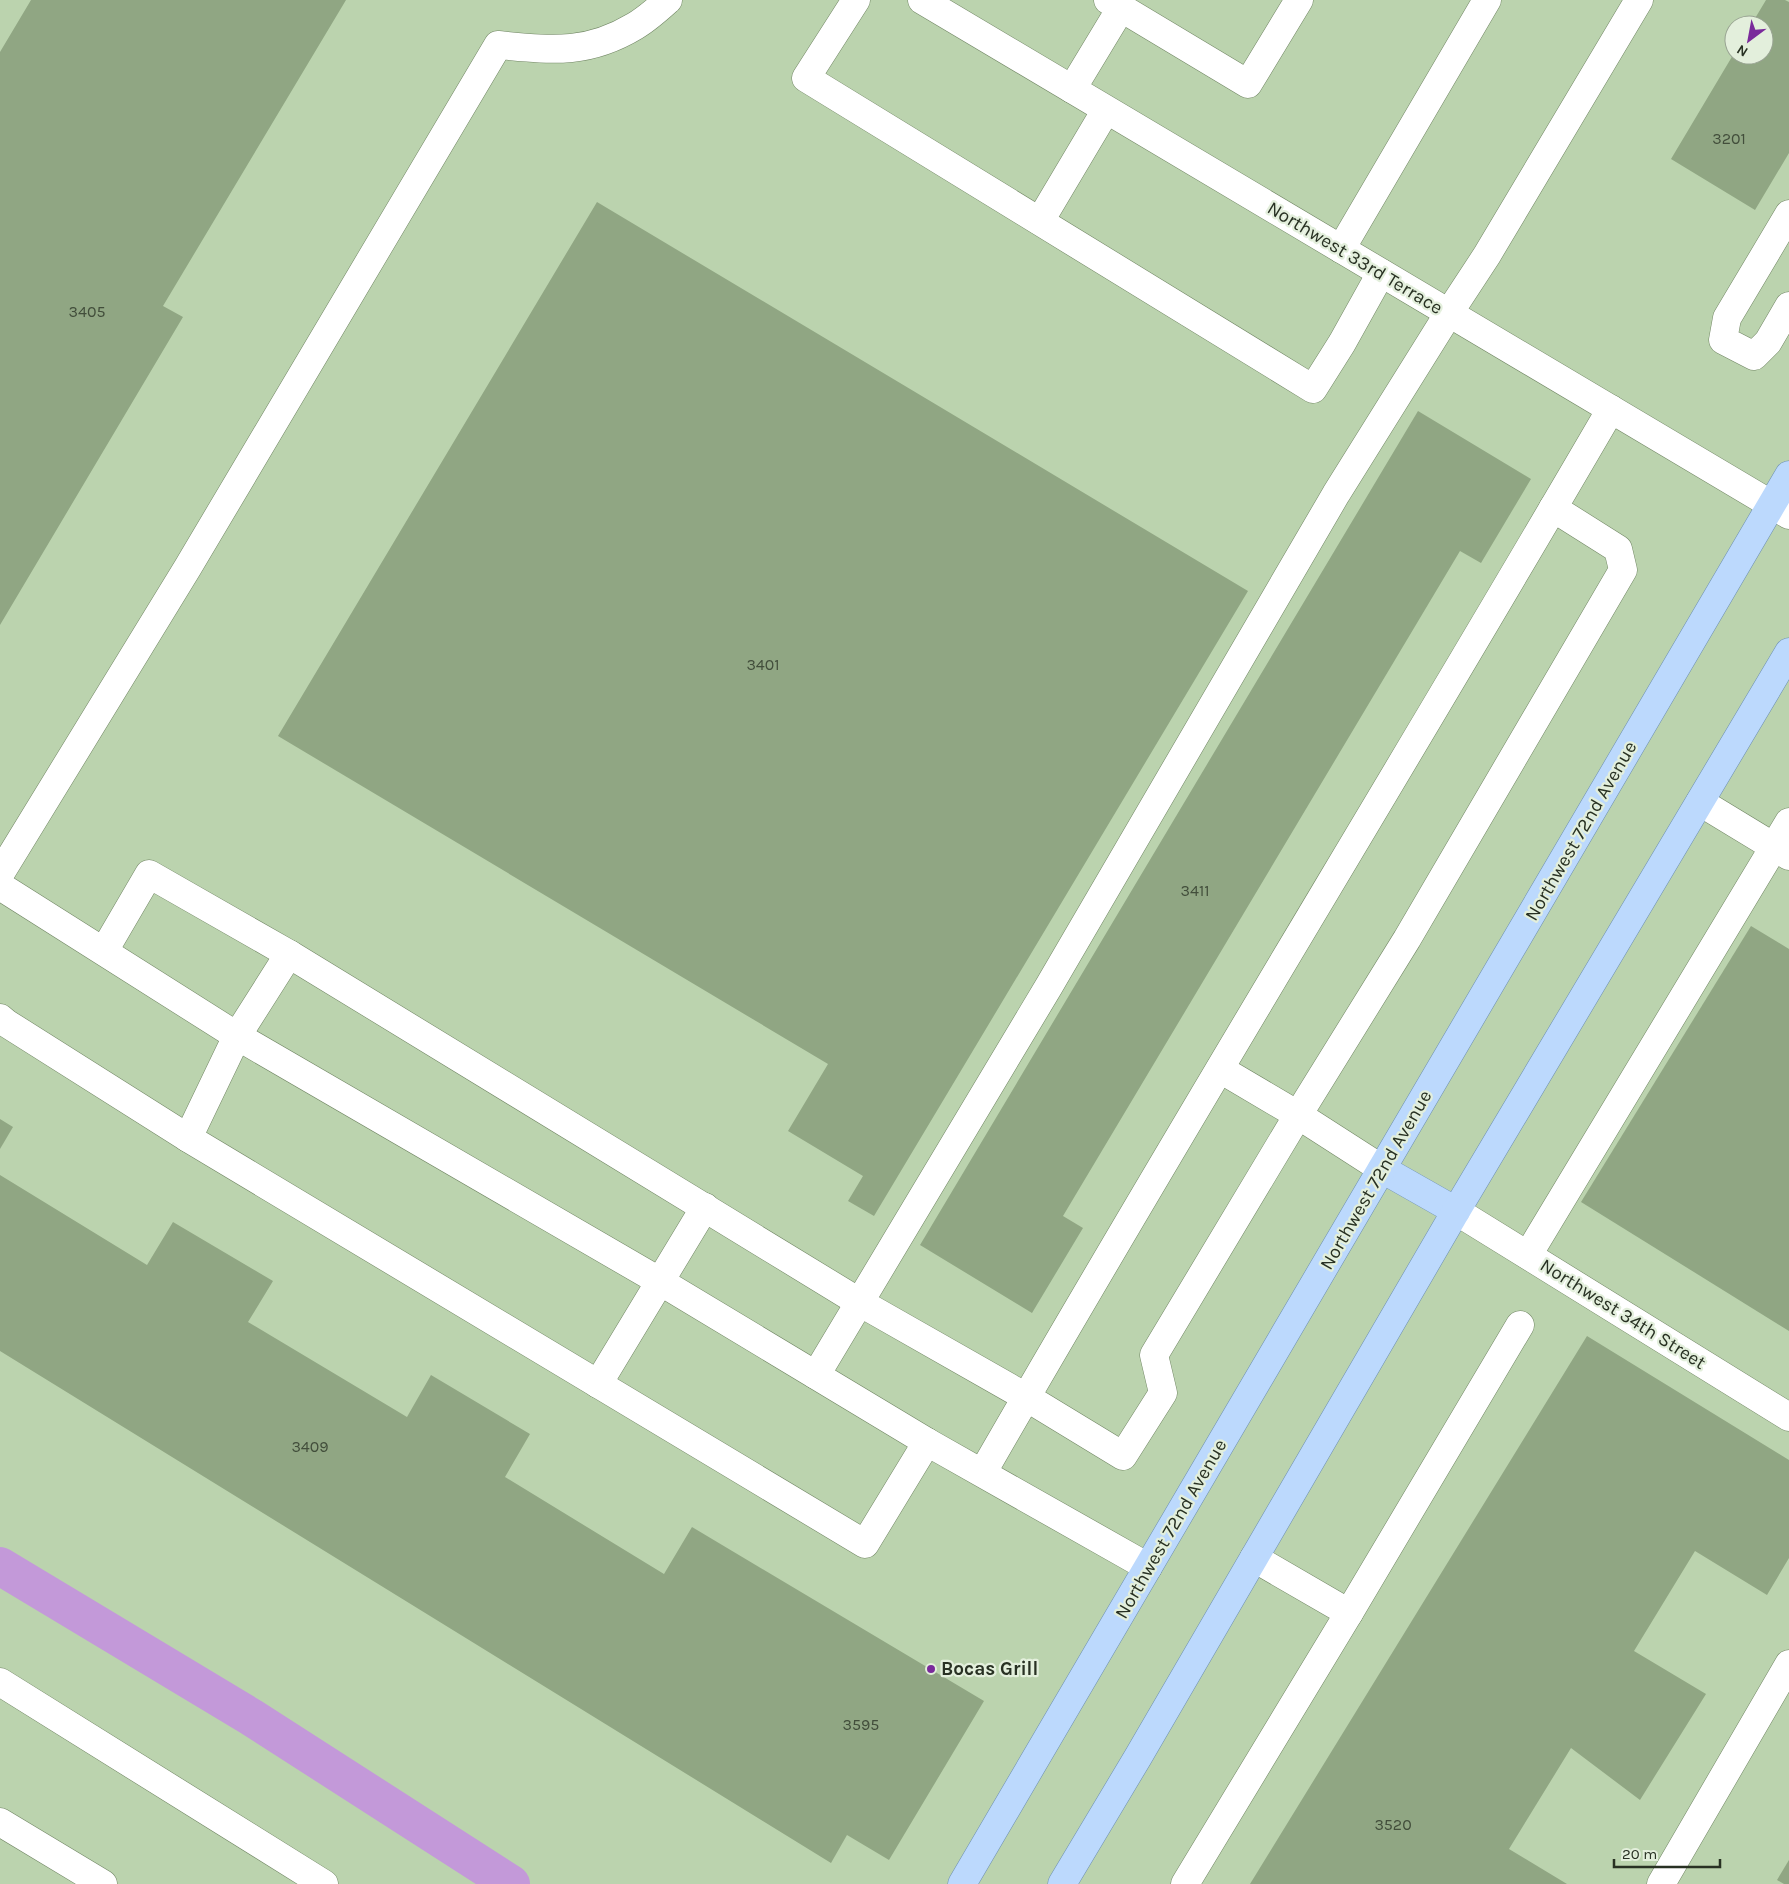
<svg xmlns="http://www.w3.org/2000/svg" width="1789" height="1884" viewBox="0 0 1789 1884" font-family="Karla,sans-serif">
  <rect width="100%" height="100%" fill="#bbd3ae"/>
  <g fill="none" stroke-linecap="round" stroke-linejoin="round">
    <polyline stroke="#c399d9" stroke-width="38" points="0,1566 251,1717 511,1884"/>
  </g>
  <g fill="#90a683">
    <polygon points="31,0 346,0 163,306 183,317 0,625 0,52"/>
    <polygon points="1766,0 1785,0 1789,2 1789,153 1755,210 1671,159 1733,55 1764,55 1764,25 1751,25"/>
    <polygon points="597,202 1248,591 874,1216 848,1201 863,1176 788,1131 828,1064 278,736"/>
    <polygon points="1418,411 1531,479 1481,563 1460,551 1063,1216 1083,1228 1032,1313 920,1245"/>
    <polygon points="1751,926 1789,949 1789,1331 1581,1202"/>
    <polygon points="0,1119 13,1127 0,1149"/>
    <polygon points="0,1175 147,1265 173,1222 273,1281 248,1322 407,1417 431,1375 530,1434 505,1477 664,1574 692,1527 984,1701 889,1860 847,1835 831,1863 0,1351"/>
    <polygon points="1587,1336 1789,1460 1789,1558 1767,1595 1695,1551 1634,1651 1706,1694 1640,1800 1571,1748 1509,1849 1567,1884 1250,1884"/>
    <polygon points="1789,1860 1789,1884 1784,1884 1777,1880"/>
  </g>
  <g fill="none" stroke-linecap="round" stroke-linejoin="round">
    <defs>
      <g id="minor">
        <polyline points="856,0 806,78 1313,389 1342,343 1381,273"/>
        <polyline points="922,0 1789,515"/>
        <polyline points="1108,0 1248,84 1299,0"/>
        <polyline points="1072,89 1121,8"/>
        <polyline points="1789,214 1727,318 1723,340 1754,356 1768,342 1789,306"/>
        <polyline points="1040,221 1106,110"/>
        <polyline points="1341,249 1487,0"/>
        <polyline points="1700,802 1789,856"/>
        <path d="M0,874L188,567L498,45C551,50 587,55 635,26C647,19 658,9 668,0"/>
        <polyline points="0,886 237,1036 661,1282 927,1442 1148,1567"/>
        <polyline points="104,951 149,874 289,954"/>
        <polyline points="0,1018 6,1023 188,1138"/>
        <polyline points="1220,1069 1298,1115 1382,1169"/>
        <polyline points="1456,1211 1789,1417"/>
        <polyline points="1528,1255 1789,822"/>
        <polyline points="816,1375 1049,986 1336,494 1449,313 1487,255 1639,0"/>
        <polyline points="598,1384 705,1207"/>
        <polyline points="927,1442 865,1544 188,1138 237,1036 289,954 859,1302 1026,1397 1123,1456 1163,1393 1154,1355 1298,1115 1407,939 1623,570 1618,549 1553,508"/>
        <path d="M983,1472C1188,1115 1404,765 1611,409"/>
        <polyline points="1349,1613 1520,1325"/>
        <polyline points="0,1682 324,1884"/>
        <polyline points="0,1822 103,1884"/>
        <polyline points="1185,1884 1349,1613 1254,1558"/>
        <polyline points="1661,1884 1789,1664"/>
      </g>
      <g id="major">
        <polyline points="1382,1169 1456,1211"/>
        <polyline points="962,1884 1789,475"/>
        <polyline points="1062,1884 1138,1757 1456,1211 1789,652"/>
      </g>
    </defs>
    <use href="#minor" stroke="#718664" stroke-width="29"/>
    <use href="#major" stroke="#6c8eb0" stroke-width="29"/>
    <use href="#minor" stroke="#fff" stroke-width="28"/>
    <use href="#major" stroke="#bcd9fd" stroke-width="28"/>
  </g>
  <circle fill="#7a2a9b" stroke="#e3efdc" stroke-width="2" cx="931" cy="1669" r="5"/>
  <g text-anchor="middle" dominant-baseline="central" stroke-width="4.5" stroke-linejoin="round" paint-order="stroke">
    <g font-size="16" fill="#424e3b">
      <text x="1729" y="138">3201</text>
      <text x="87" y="311">3405</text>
      <text x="763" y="664">3401</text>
      <text x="1195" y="890">3411</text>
      <text x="310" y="1446">3409</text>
      <text x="861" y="1724">3595</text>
      <text x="1393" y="1824">3520</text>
    </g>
    <g font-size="19" fill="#283123" stroke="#e3efdc">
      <text transform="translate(1355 258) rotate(31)">Northwest 33rd Terrace</text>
      <text transform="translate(1581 831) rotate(-60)">Northwest 72nd Avenue</text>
      <text transform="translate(1376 1180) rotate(-60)">Northwest 72nd Avenue</text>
      <text transform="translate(1623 1314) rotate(32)">Northwest 34th Street</text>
      <text transform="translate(1171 1529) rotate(-60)">Northwest 72nd Avenue</text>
    </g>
    <g font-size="19" font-weight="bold" fill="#283123" stroke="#e3efdc" text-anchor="start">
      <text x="941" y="1669">Bocas Grill</text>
    </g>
  </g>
  <g transform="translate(1749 40) rotate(212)"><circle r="24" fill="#e3efdc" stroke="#98a392"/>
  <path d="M0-4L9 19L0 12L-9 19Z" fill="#7a2a9b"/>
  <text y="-8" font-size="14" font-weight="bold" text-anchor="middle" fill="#283123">N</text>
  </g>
  <path d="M1614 1859v8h106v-8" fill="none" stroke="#283123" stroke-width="2.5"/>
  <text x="1622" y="1859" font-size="15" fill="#283123" stroke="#e3efdc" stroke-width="4" paint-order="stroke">20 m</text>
</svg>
